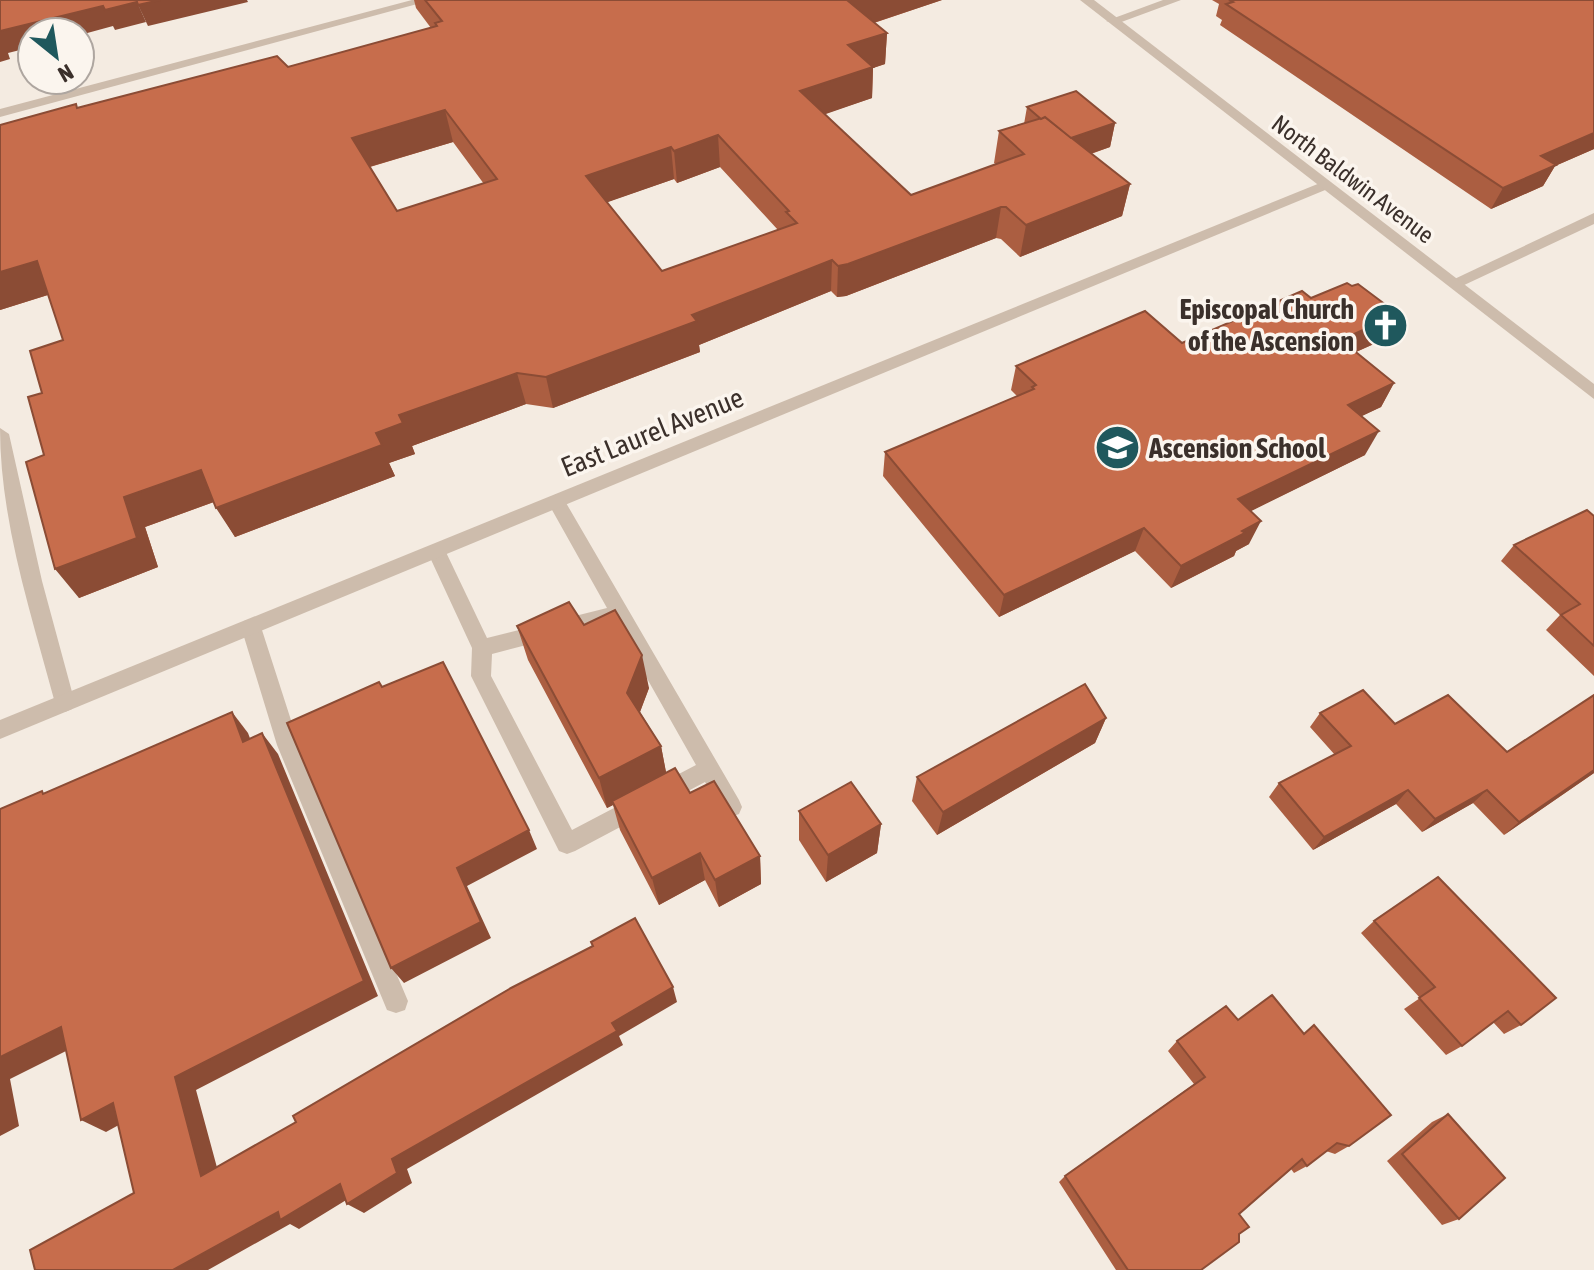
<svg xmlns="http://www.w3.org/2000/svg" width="1594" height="1270" viewBox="0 0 1594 1270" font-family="'Asap Condensed',sans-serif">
  <rect width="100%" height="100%" fill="#f4ebe1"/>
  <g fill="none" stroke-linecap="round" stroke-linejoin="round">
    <g fill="#cdbcac" fill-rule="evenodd">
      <path d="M0,428L9,434L42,581L75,703L72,709L65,712L58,709L55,703C31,613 0,521 0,428Z"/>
      <path d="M556,494L562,496L739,800L742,807L739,814L731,817L723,814L705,782L575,851L567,854L559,851L471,676L472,648L427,551L429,546H443L487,638L607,608L547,501ZM615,622L696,765L572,830L491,676L492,654Z"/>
      <polygon points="251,619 258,621 261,627 299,745 408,1001 405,1010 396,1013 387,1010 277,745 241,627 244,621"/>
    </g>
    <g fill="#cdbcac" fill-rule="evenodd">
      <polygon points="412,0 432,0 0,117 0,109"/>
      <polygon points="1163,0 1181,0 1116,24 1106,21"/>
      <polygon points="1325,181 1332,185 1330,188 0,739 0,720"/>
      <polygon points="1594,213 1594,224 1460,287 1454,288 1446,283"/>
    </g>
    <polygon fill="#cdbcac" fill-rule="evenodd" points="1080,0 1094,0 1594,384 1594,399"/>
  </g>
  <g fill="#ab5e41" fill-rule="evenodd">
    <path d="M414,0H942L874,23L887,33L885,64L873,68L872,98L824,114L911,195L996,164L994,163L999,131L1024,124L1027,107L1115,123L1110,147L1091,154L1130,184L1122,216L1020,257L1001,239L996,238L846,296L837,297L831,291L699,345L700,352L553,408L526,404L412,446L415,454L389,463L395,476L235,537L214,502L145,527L158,567L79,598L44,455L42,393L63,340L48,295L0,310L78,108L288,67L431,28L416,8ZM453,142L484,184L397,211L370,167ZM720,167L778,230L662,271L607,202L674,179L677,183Z"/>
    <polygon points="1212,0 1594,0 1594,149 1555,166 1543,186 1491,209 1220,25 1222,20 1216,16 1219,4"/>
    <polygon points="1311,298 1385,339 1356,352 1394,383 1381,407 1361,416 1365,455 1250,511 1249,544 1236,551 1234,556 1171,588 1135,551 999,617 883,476 885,452 1017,396 1011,390 1016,366 1182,343"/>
    <polygon points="1594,516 1594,676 1546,630 1560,615 1501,561 1514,545"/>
    <polygon points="584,625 649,688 640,712 661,746 666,773 760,856 761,884 719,907 705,880 659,905 620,830 613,805 607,808 528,660 517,626"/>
    <polygon points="1320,713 1395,724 1594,773 1504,835 1473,803 1422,832 1396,804 1313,850 1269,797 1279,783 1335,755 1310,727"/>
    <polygon points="1106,718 1095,743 937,835 912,801 917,777"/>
    <polygon points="799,811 881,824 877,853 826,882 799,840"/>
    <polygon points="1438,877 1521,1025 1504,1034 1493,1022 1462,1046 1446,1055 1404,1009 1420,998 1361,933 1374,921"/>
    <polygon points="1177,1041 1349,1146 1335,1154 1326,1151 1307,1166 1294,1173 1291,1169 1239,1214 1239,1234 1201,1270 1116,1270 1059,1182 1065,1176 1194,1084 1168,1051"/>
    <polygon points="1448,1114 1459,1219 1442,1225 1387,1161 1432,1122"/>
  </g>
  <g fill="#8b4c35">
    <polygon points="160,0 247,0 248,2 148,26 138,5"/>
    <polygon points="851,0 942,0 846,32 848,1"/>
    <polygon points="137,2 146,22 115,30 113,26 80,35 80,32 32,32 32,47 8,53 10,59 0,62 0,31 103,6"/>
    <polygon points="887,33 885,64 873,68 872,98 800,123 800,91 848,45"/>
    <polygon points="445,110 453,142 362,169 352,138"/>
    <polygon points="1115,123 1110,147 1060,164 1065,139"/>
    <polygon points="1594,133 1594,149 1555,166 1543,186 1491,209 1503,188 1541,156"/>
    <polygon points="718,135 720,167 677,183 674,151"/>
    <polygon points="671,147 674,179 591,208 586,176"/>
    <polygon points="1130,184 1122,216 1020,257 1026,225"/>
    <polygon points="1001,207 996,238 846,296 837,297 838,266"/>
    <polygon points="832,260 831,291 699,345 700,352 553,408 546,377 692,315"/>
    <polygon points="37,261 57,292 0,310 0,272"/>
    <polygon points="1398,314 1385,339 1329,364 1341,340"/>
    <polygon points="517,373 526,404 412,446 415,454 389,463 395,476 235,537 216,508 376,433 399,415"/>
    <polygon points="1394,383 1381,407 1335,429 1348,405"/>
    <polygon points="1379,431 1365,455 1227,523 1238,499"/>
    <polygon points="201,470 219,500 145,527 158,567 79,598 55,569 124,497"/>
    <polygon points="1261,521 1249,544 1236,551 1234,556 1171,588 1181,566"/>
    <polygon points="1144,528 1135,551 999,617 1004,595"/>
    <polygon points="642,655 649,688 635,725 627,693"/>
    <polygon points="232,712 248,733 259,762 243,742"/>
    <polygon points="1106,718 1095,743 937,835 943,812"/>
    <polygon points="262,733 278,754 378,996 196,1090 222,1186 201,1176 175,1077"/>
    <polygon points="661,746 667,777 612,801 613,805 607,808 599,778"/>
    <polygon points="1594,770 1594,773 1504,835 1519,822"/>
    <polygon points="1408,790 1396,804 1313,850 1324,837"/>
    <polygon points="1487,790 1473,803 1422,832 1435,819"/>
    <polygon points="881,824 877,853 826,882 828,855"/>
    <polygon points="529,830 537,849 467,886 491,938 404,983 391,968 457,868"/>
    <polygon points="700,853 705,880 659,905 652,878"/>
    <polygon points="760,856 761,884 719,907 715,880"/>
    <polygon points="673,987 677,1002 619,1036 623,1045 407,1169 412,1183 364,1213 347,1204 392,1159 612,1023"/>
    <polygon points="61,1027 86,1041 10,1079 19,1126 0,1136 0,1057"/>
    <polygon points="113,1103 137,1115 106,1132 81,1120"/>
    <polygon points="340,1184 356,1194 299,1229 290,1224 208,1270 173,1270 278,1212"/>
  </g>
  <g fill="#c76d4c" stroke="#8b4c35" stroke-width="2" fill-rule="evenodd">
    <polygon points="0,0 160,0 138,5 137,2 105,10 103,6 0,31"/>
    <path d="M425,0H851L848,1L887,33L848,45L873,67L800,91L911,195L1024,154L999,131L1045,117L1130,184L1026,225L1006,207H1001L848,264L838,266L832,260L692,315L697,321L546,377L517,373L399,415L403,423L376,433L382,445L216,508L201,470L124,497L137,538L55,569L26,462L44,455L28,397L42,393L30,351L63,340L37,261L0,272V125L76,104L77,108L277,56L288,67L437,26L435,23L442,21ZM445,110L497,179L397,211L352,138ZM718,135L789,211L786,212L797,223L662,271L586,176L671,147L674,151Z"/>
    <polygon points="1229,0 1594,0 1594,133 1541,156 1556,165 1503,188 1226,4 1233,2"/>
    <polygon points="1076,91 1115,123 1071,138 1045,117 1041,119 1027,107"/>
    <polygon points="1347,283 1352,286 1358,284 1398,314 1341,340 1394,383 1348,405 1379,431 1238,499 1261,521 1242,531 1245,533 1181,566 1144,528 1004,595 885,452 1034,389 1032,387 1036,385 1016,366 1145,311 1182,343 1302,291 1311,298"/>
    <polygon points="1587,510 1594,516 1594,646 1561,615 1580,604 1514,545"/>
    <polygon points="569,602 584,625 615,610 642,655 627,693 661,746 599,778 517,626"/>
    <polygon points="443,662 529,830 457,868 481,922 391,968 287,723 379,682 382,687"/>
    <polygon points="1085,684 1106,718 943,812 917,777"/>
    <polygon points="1363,690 1395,724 1448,695 1507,752 1594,695 1594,770 1519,822 1487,790 1435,819 1408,790 1324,837 1279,783 1351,746 1320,713"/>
    <polygon points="232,712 243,742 262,733 364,981 175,1077 201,1176 296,1122 293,1116 511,988 593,946 591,942 635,918 673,987 612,1023 617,1031 392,1159 397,1173 347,1204 340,1184 280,1220 278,1212 173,1270 35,1270 30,1250 134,1193 113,1103 81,1120 61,1027 0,1057 0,809 42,791 43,794"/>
    <polygon points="675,768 690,793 714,781 760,856 715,880 700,853 652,878 612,801"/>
    <polygon points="851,782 881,824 828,855 799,811"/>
    <polygon points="1438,877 1556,998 1521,1025 1508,1011 1462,1046 1419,998 1435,987 1374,921"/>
    <polygon points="1272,995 1304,1034 1314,1025 1391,1115 1349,1146 1337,1143 1307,1166 1302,1159 1239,1214 1249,1227 1239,1234 1239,1242 1201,1270 1128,1270 1065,1176 1205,1077 1177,1041 1226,1006 1238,1020"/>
    <polygon points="1448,1114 1505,1178 1459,1219 1402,1154"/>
  </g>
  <defs>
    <symbol id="church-disc" viewBox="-11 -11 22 22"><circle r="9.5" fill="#1f585d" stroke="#fbf5ee"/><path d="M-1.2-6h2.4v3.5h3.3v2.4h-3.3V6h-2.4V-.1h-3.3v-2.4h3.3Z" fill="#fff"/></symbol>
    <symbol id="school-disc" viewBox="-11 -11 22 22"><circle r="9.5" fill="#1f585d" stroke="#fbf5ee"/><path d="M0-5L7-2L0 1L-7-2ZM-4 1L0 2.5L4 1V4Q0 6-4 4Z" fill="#fff"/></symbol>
  </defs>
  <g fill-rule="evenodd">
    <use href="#church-disc" x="1360" y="300" width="51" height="51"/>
    <use href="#school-disc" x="1092" y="422" width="51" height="51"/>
  </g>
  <g text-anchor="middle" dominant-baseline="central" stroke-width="7" stroke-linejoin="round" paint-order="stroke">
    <g font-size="24" fill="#3b302b" stroke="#fbf5ee">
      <text transform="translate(1353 179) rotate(37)">North Baldwin Avenue</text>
    </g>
    <g font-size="28" font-weight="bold" fill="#3b302b" stroke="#fbf5ee" text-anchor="end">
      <text x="1354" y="309">Episcopal Church<tspan x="1354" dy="32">of the Ascension</tspan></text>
      <text x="1149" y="448" text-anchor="start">Ascension School</text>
    </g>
    <g font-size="28" fill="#3b302b" stroke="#fbf5ee">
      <text transform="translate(652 432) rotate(-22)">East Laurel Avenue</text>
    </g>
  </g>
  <g transform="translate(56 56) rotate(150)"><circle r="38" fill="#fbf5ee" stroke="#aea6a0" stroke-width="2"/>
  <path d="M0-6L14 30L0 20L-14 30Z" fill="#1f585d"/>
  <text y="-12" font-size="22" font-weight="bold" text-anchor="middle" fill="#3b302b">N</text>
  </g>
</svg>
